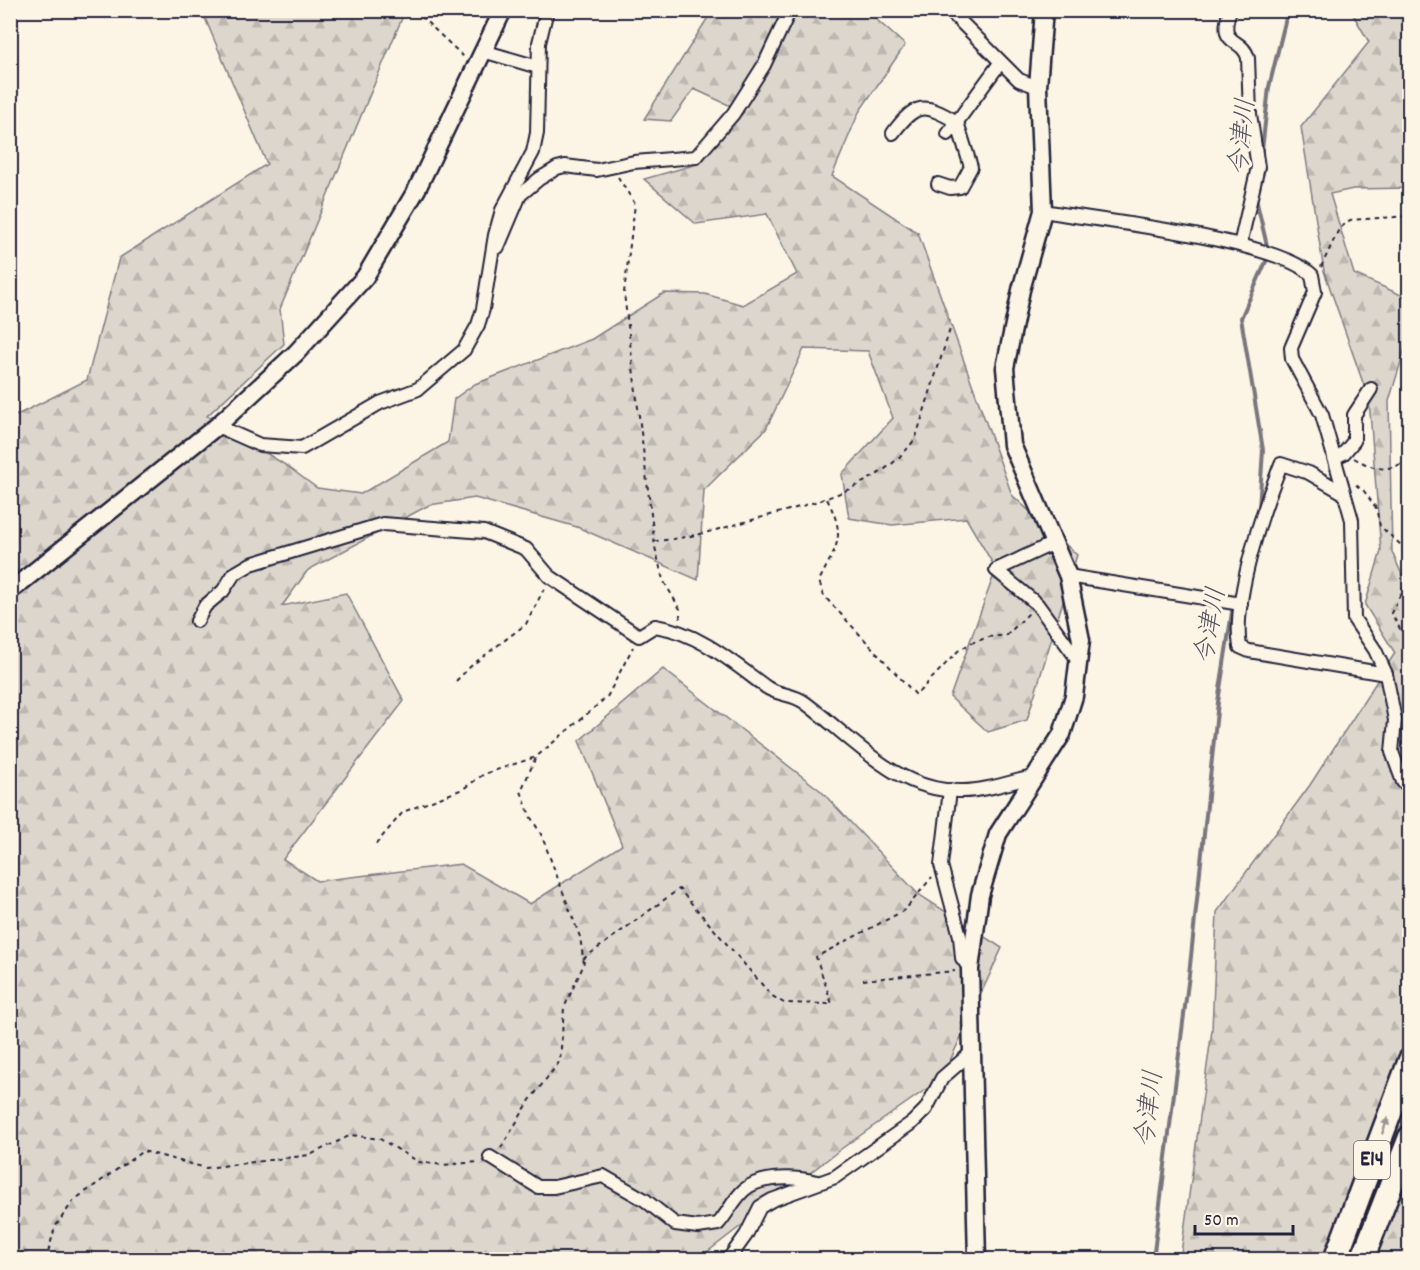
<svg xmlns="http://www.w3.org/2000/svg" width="1420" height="1270" viewBox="0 0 1420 1270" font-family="Dekko,'Klee One',sans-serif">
  <defs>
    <pattern id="forest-firs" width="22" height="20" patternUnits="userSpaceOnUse" patternTransform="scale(1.5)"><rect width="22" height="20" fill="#dcd6cc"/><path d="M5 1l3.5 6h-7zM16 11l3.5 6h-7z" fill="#bcb7b0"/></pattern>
  </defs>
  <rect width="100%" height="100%" fill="#fcf5e5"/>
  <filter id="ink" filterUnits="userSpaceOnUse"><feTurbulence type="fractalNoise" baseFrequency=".0167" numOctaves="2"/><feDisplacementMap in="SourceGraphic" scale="12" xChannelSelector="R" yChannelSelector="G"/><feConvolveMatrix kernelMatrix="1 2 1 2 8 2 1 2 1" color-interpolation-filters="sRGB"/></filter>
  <g filter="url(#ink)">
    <g fill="url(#forest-firs)" stroke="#7f7c84" stroke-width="1.5">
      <polygon points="202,11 405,11 280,309 284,344 207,416 287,466 317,488 361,494 448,442 454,399 475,384 592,339 664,293 705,294 743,305 797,274 767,214 696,224 644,179 697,164 744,112 694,89 671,121 644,119 712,11 867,11 905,45 859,112 832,176 918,233 1012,495 1077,555 1027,720 988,732 950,697 996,569 966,518 892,525 849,518 842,474 893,418 868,351 804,349 766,429 704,490 698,580 577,527 475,498 429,505 308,570 282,606 346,593 404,701 283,859 317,881 461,864 530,904 622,845 579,741 663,669 821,791 918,894 1002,948 942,1078 841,1149 698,1259 11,1260 11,418 87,380 119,258 267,164"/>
      <polygon points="1351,11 1409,11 1409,188 1353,189 1330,194 1354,274 1408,298 1407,342 1389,401 1392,552 1410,593 1409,1259 1180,1260 1212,1030 1217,912 1310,785 1395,653 1365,605 1381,551 1369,400 1324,271 1301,127 1369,42"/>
    </g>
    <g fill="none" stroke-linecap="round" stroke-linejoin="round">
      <g stroke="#78757e" stroke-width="4">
        <polyline points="1261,159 1269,87 1288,10"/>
        <polyline points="1256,199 1268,250"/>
        <polyline points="1259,509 1263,450 1241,318 1268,257"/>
        <polyline points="1153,1260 1189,975 1218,702 1233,606"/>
      </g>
      <defs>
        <polyline id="lane" points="1409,900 1410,900"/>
        <g id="street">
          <polyline points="949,10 1019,80 1038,87"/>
          <path d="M1230,10C1217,48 1242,36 1248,58L1250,114L1258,167L1240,245"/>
          <polyline points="483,51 538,67"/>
          <path d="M893,133C916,102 924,103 957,122L971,167L960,187L950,188L938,184"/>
          <polyline points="948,134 1000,63"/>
          <path d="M1043,211C1101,221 1274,239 1312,275L1315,292L1291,348L1292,359L1322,415L1352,520L1354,619L1375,650L1386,674L1395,720L1392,752L1403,782L1410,788"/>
          <polyline points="498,247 520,195 539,179 557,168 565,166 597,170 634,162 696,157 733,114 764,65 790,10"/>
          <polyline points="217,426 260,445 302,448 380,403 418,389 464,350 478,325 483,309 495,235 502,210 533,152 537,133 539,43 547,10"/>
          <polyline points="1334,458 1344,453 1354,441 1354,415 1371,389"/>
          <path d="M1342,492L1309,473L1281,464C1263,509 1232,600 1240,647L1249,651L1386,674"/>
          <polyline points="1054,543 996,570 1037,604 1078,660"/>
          <polyline points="1068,576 1241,604"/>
          <path d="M197,621L205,606L223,591L234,574L251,564L383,524L484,532L526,549L549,576L639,636L655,626C699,633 731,661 766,687C777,695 793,694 804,702C852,737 895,791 960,791C982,792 1014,781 1036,776"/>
          <polyline points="950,790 941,865 960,936 962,958 970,969"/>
          <path d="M490,1157L538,1187H554L603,1176L645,1200L675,1224L698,1227L718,1224C728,1213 733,1200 744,1190C761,1175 797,1177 817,1182"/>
          <polyline points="728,1260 746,1235 760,1207 772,1200 835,1177 913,1122 926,1109 942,1078 972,1052"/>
        </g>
        <g id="secondary">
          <polyline points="10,591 217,426 296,353 365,277 417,189 503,10"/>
          <polyline points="977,1260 970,969 980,895 998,834 1062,734 1074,696 1081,640 1068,576 1012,445 1005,368 1021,290 1043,211 1038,87 1044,10"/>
        </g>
        <g id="highway">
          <polyline points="1335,1260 1410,1060"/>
          <polyline points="1362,1260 1410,1137"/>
        </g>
      </defs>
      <use href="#lane" stroke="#22223b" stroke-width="10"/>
      <use href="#street" stroke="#22223b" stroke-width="16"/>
      <use href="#secondary" stroke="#22223b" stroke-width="21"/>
      <use href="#highway" stroke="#22223b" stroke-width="27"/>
      <g stroke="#22223b" stroke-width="2" stroke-dasharray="4.5 4.5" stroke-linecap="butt">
        <polyline points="414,10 464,57"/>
        <polyline points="618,177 635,204 624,293 655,547 663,580 680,609 680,620"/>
        <polyline points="1321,267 1339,229 1350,220 1410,216"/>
        <path d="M1354,458C1377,471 1386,472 1410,460"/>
        <polyline points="1356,485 1364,491 1376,508 1380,526 1402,546 1410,565"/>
        <path d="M827,499C847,538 837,544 819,581L824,596L916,695L958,651L971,643L989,637L1007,635L1030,612"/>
        <path d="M654,541C688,539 719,529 752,520C806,505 884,488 916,437L951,326"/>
        <polyline points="1410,569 1409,578 1391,613 1403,634 1410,662"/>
        <polyline points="456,681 472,665 526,624 545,587"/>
        <polyline points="376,844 403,812 463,789 484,774 536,757"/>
        <polyline points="583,959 679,889 772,996 784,1003 832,1004 816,957 905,910 932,877"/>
        <polyline points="863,980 955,971"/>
        <polyline points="501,1148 530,1100 560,1061 564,1008 584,964 580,937 541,834 530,816 521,791 536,757 607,697 633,647"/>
        <polyline points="46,1260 55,1227 74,1200 143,1151 206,1168 310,1155 351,1135 380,1139 419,1162 443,1165 478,1162"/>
      </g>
      <use href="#lane" stroke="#fcf5e5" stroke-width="6"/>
      <use href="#street" stroke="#fcf5e5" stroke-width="12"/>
      <use href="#secondary" stroke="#fcf5e5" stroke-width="16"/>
      <use href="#highway" stroke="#fcf5e5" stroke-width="22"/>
    </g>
    <defs><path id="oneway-solid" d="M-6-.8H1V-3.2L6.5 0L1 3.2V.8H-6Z" transform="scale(1.5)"/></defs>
    <use fill="#9a9698" href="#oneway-solid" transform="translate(1385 1126) rotate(-70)"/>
  </g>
  <g text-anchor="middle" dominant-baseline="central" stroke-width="6" stroke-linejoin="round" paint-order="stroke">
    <rect fill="#fcf5e5" stroke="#63616e" stroke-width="1.5" x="1354" y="1141" width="36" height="38" rx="4.5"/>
    <g font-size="22" font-weight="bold" fill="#22223b">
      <text x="1372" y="1160">E14</text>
    </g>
    <g font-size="26" font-style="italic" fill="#545362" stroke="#fcf5e5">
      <text transform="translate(1244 137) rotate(-84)">今津川</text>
      <text transform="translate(1212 626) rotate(-80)">今津川</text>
      <text transform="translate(1151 1109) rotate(-83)">今津川</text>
    </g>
  </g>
  <rect width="1420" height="1270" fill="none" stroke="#fcf5e5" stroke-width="36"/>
  <rect x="18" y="18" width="1384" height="1234" fill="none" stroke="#22223b" stroke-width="2" filter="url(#ink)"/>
  <path d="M1195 1225v9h98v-9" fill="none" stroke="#22223b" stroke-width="3"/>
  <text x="1204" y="1225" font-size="18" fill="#22223b" stroke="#fcf5e5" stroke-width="4.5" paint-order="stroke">50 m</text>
</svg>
